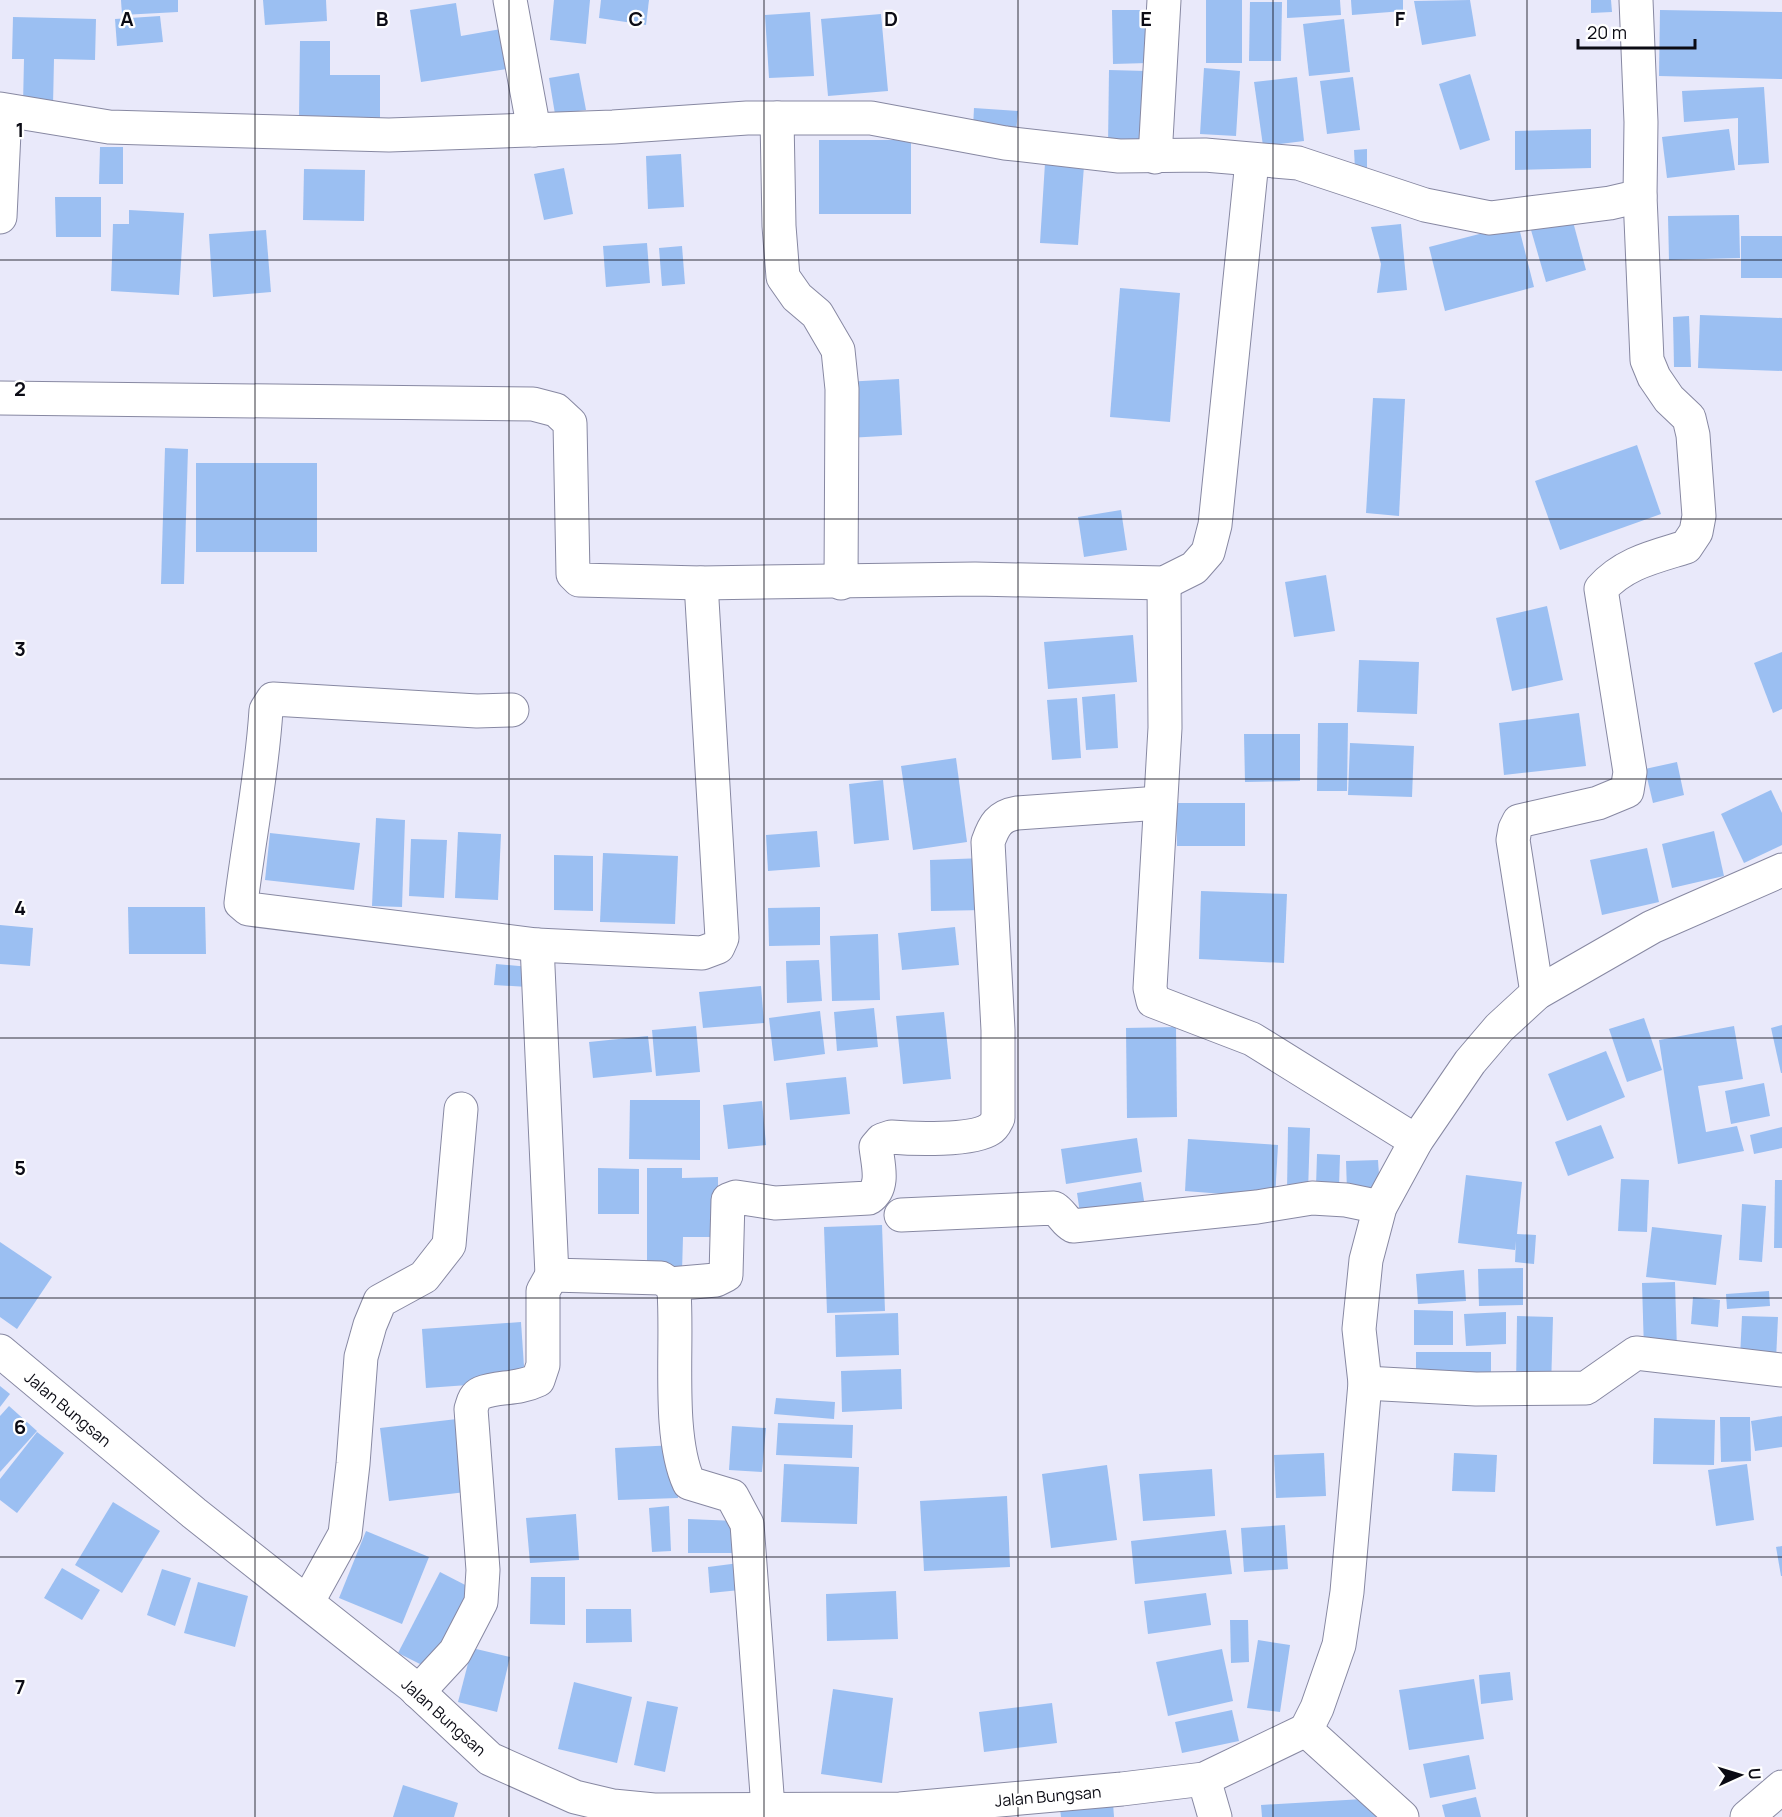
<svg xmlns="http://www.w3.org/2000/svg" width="1782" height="1817" viewBox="0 0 1782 1817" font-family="Manrope,sans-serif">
  <rect width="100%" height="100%" fill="#e9e9fa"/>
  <g fill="#9bbff2">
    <polygon points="121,0 178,0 178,12 122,15"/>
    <polygon points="263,0 326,0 327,21 265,25"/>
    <polygon points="554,0 590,0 586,44 550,40"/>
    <polygon points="601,0 649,0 646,25 599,18"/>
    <rect x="1206" y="0" width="36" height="63"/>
    <polygon points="1287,0 1340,0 1341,15 1287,18"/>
    <polygon points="1351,0 1403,0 1403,11 1352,15"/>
    <polygon points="1470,0 1476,36 1422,45 1414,1"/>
    <polygon points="1591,0 1611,0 1612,12 1591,13"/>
    <polygon points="1250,2 1282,2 1281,61 1249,61"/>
    <polygon points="456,3 461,36 501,29 507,69 421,82 410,10"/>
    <polygon points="1112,10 1148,10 1148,63 1113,64"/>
    <polygon points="1660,10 1782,12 1782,79 1659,76"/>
    <polygon points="810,12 814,76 769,78 765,15"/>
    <polygon points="881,14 888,91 828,96 821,19"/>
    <polygon points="160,16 163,42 117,46 115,19"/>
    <polygon points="13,17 96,19 95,60 54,59 53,106 23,105 24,59 12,59"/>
    <polygon points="1344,19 1350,72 1309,76 1303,24"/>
    <polygon points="300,41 330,41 330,75 380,75 380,119 299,118"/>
    <polygon points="1204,68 1240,71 1236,136 1200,134"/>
    <polygon points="1109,70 1147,71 1145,147 1108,146"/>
    <polygon points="579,73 586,110 555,114 549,78"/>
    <polygon points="1470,74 1490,140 1460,150 1439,84"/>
    <polygon points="1297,77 1304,141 1263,146 1254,82"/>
    <polygon points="1353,77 1360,130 1327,134 1320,81"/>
    <polygon points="1764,87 1769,163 1738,165 1738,118 1684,122 1682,91"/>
    <polygon points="974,108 1018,111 1016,132 973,128"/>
    <polygon points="1591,129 1591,168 1515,170 1515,131"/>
    <polygon points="1729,129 1735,170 1667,178 1662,137"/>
    <rect x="819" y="140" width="92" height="74"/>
    <polygon points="100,147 123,147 123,184 99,184"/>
    <polygon points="1367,149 1367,169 1355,169 1354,150"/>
    <polygon points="681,154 684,207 648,209 646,156"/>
    <polygon points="1045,163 1084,166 1078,245 1040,243"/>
    <polygon points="564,168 573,214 544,220 534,174"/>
    <polygon points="304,169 365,170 364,221 303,220"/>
    <polygon points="55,197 101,197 101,237 56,237"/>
    <polygon points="129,210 184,213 179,295 111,291 113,224 129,224"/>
    <polygon points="1739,215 1740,258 1669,260 1668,216"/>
    <polygon points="1572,218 1586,270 1546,282 1531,230"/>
    <polygon points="1401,224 1407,290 1377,293 1381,264 1371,227"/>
    <polygon points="1518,224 1534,287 1445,311 1429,247"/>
    <polygon points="266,230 271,292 213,297 209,234"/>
    <rect x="1741" y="236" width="41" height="42"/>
    <polygon points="647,243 650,283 606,287 603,246"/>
    <polygon points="682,246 685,284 662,286 659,248"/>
    <polygon points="1120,288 1180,293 1170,422 1110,417"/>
    <polygon points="1700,315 1782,318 1782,371 1698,368"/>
    <polygon points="1689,316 1691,367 1674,367 1673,317"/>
    <polygon points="899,379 902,435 847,438 844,382"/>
    <polygon points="1373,398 1405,399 1399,516 1366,513"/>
    <polygon points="1637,445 1661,514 1560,550 1535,481"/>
    <polygon points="165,448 188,449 184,584 161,584"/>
    <rect x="196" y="463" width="121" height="89"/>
    <polygon points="1121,510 1127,550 1084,557 1078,517"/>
    <polygon points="1326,575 1335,631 1294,637 1285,582"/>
    <polygon points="1547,606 1563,680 1512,691 1496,618"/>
    <polygon points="1133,635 1137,682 1048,689 1044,642"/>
    <polygon points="1782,652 1782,709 1773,713 1754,663"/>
    <polygon points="1359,660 1419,662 1417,714 1357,712"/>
    <polygon points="1115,694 1118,748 1086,750 1082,697"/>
    <polygon points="1077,698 1081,758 1052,760 1047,700"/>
    <polygon points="1579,713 1586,766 1504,775 1499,723"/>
    <polygon points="1318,723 1348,723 1347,791 1317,791"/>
    <polygon points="1244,734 1300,734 1300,781 1245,782"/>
    <polygon points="1350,743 1414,746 1412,797 1348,795"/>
    <polygon points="956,758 967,842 913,850 901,766"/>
    <polygon points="1677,762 1684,795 1653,803 1645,769"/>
    <polygon points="883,780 889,840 854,844 849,784"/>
    <polygon points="1771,790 1782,813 1782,845 1744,863 1721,814"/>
    <polygon points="1176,803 1245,803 1245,846 1177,846"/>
    <polygon points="376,818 405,820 402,907 372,906"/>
    <polygon points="817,831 820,867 768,871 766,835"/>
    <polygon points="1714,831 1724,876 1672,888 1662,844"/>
    <polygon points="458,832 501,834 498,900 455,898"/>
    <polygon points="270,833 360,843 354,890 265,880"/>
    <polygon points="411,839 447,840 444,898 409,896"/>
    <polygon points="1647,848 1659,902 1602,915 1590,860"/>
    <polygon points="603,853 678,856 675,924 600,922"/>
    <polygon points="554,855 593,856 593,911 554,910"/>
    <polygon points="984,858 986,910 931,911 930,860"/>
    <polygon points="1201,891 1287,894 1284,963 1199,959"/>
    <polygon points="128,907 205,907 206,954 129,954"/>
    <polygon points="820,907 820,945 769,946 768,908"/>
    <polygon points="0,925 33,928 30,966 0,964"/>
    <polygon points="955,927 959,965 902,970 898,933"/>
    <polygon points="878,934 880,1000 832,1001 830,936"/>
    <polygon points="819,960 822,1001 787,1003 786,961"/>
    <polygon points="496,964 530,967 528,987 494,985"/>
    <polygon points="761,986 764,1023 703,1028 699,992"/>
    <polygon points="874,1008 878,1047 837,1051 834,1012"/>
    <polygon points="820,1011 825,1054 774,1061 769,1018"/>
    <polygon points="944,1012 951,1079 903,1084 896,1016"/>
    <polygon points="1644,1018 1662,1070 1627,1082 1609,1029"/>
    <polygon points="1782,1025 1782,1073 1781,1073 1771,1028"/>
    <polygon points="696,1026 700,1072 656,1076 652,1030"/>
    <polygon points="1734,1026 1743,1079 1698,1086 1706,1132 1737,1126 1744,1151 1678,1164 1659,1040"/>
    <polygon points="1176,1027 1177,1117 1127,1118 1126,1028"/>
    <polygon points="648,1036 652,1072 593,1078 589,1042"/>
    <polygon points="1606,1051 1625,1097 1567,1121 1548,1074"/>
    <polygon points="846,1077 850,1114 790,1120 786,1083"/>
    <polygon points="1764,1083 1770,1116 1731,1124 1725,1091"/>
    <polygon points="630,1100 700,1100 700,1160 629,1159"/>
    <polygon points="762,1101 766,1145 728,1149 723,1105"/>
    <polygon points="1601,1125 1614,1158 1568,1176 1555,1142"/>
    <polygon points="1288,1127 1310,1128 1308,1193 1287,1192"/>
    <polygon points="1782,1127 1782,1148 1754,1154 1750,1135"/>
    <polygon points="1137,1138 1142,1172 1066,1184 1061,1149"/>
    <polygon points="1188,1139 1278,1145 1275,1198 1185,1191"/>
    <polygon points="1317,1154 1340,1155 1339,1188 1316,1187"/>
    <polygon points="1378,1160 1380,1190 1347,1191 1346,1161"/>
    <polygon points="598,1168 639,1169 639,1214 598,1214"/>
    <polygon points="647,1168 682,1168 682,1178 718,1177 718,1237 683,1237 682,1272 647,1272"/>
    <polygon points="1466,1175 1522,1182 1517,1234 1536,1235 1534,1264 1515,1262 1516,1241 1515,1250 1458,1243"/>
    <polygon points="1621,1179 1649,1180 1647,1232 1618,1231"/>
    <polygon points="1775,1180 1782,1180 1782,1248 1774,1248"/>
    <polygon points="1141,1182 1145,1207 1081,1220 1077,1193"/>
    <polygon points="1742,1204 1766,1206 1762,1262 1739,1260"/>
    <polygon points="882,1225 885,1311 827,1313 824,1227"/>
    <polygon points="1652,1227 1722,1235 1716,1285 1646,1277"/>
    <polygon points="0,1242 52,1277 17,1329 0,1317"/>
    <polygon points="1523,1268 1523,1305 1479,1306 1478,1269"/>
    <polygon points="1464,1270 1466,1301 1418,1304 1416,1274"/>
    <polygon points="1675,1282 1677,1350 1644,1351 1642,1283"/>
    <polygon points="1769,1291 1770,1306 1727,1309 1726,1294"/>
    <polygon points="1693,1297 1720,1300 1718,1327 1691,1324"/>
    <polygon points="1414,1310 1453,1311 1453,1345 1414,1345"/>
    <polygon points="1506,1312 1506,1344 1466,1346 1464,1314"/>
    <polygon points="898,1313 899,1355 836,1357 835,1315"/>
    <polygon points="1517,1316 1553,1317 1551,1388 1516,1387"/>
    <polygon points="1742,1316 1778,1317 1776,1360 1740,1358"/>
    <polygon points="521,1322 525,1381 426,1388 422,1329"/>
    <rect x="1416" y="1352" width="75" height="27"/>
    <polygon points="901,1369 902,1409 842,1412 841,1371"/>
    <polygon points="0,1386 10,1394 0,1407"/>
    <polygon points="776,1398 835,1402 834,1419 774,1414"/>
    <polygon points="9,1406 37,1431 0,1472 0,1416"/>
    <polygon points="1782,1416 1782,1447 1755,1451 1751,1421"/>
    <polygon points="1720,1417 1750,1417 1751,1461 1721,1462"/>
    <polygon points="1654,1418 1715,1420 1714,1465 1653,1464"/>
    <polygon points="457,1419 466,1492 389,1501 380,1428"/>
    <polygon points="778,1423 853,1425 852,1458 776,1455"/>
    <polygon points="732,1426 766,1428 762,1472 729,1470"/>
    <polygon points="37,1432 64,1453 17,1513 0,1500 0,1479"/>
    <polygon points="676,1445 678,1498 618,1500 615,1448"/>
    <polygon points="1324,1453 1326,1496 1276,1498 1274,1455"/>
    <polygon points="1454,1453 1497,1455 1495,1492 1452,1491"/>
    <polygon points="784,1464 859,1467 857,1524 781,1522"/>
    <polygon points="1747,1464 1754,1520 1716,1526 1708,1470"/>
    <polygon points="1107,1465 1117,1540 1051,1548 1042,1474"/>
    <polygon points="1212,1469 1215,1516 1143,1521 1139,1474"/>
    <polygon points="1007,1496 1010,1567 924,1571 920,1501"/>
    <polygon points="113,1502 160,1531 122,1593 75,1565"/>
    <polygon points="669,1506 671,1551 652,1552 649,1508"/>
    <polygon points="576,1514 579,1560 530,1563 526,1518"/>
    <polygon points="688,1519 736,1521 735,1553 688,1553"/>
    <polygon points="1285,1525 1288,1569 1244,1572 1241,1528"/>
    <polygon points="1226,1530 1232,1574 1135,1584 1131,1541"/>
    <polygon points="366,1531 429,1557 402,1624 339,1598"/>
    <polygon points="1782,1546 1782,1576 1781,1576 1776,1547"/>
    <polygon points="747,1562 750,1589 710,1593 708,1567"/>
    <polygon points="62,1568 100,1590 82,1620 44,1598"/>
    <polygon points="162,1569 191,1578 175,1626 147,1615"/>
    <polygon points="440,1572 473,1589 432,1670 398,1653"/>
    <polygon points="531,1577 565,1577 565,1625 530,1624"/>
    <polygon points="198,1582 248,1596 235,1647 184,1633"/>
    <polygon points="896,1591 898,1639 827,1641 826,1594"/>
    <polygon points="1206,1593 1211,1625 1148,1634 1144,1601"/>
    <polygon points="586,1609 631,1609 632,1642 586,1643"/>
    <polygon points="1230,1620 1248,1620 1249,1662 1231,1663"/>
    <polygon points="1258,1640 1290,1645 1280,1712 1247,1708"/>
    <polygon points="472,1648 510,1657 497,1712 458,1702"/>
    <polygon points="1222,1649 1233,1701 1168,1716 1156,1662"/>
    <polygon points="1510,1672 1513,1700 1481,1704 1479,1675"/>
    <polygon points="1474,1679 1484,1739 1409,1750 1399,1690"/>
    <polygon points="574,1682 632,1697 617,1763 558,1749"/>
    <polygon points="833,1689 893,1698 882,1783 821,1774"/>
    <polygon points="647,1701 678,1707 665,1772 634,1765"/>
    <polygon points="1052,1703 1057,1743 984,1752 979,1712"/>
    <polygon points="1232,1710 1239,1741 1182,1753 1175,1722"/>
    <polygon points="1469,1755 1476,1789 1430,1798 1423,1764"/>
    <polygon points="403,1785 458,1803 454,1817 393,1817"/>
    <polygon points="1476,1797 1481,1817 1445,1817 1442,1805"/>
    <polygon points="1380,1798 1381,1817 1262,1817 1261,1805"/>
    <polygon points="1113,1803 1114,1817 1061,1817 1060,1809"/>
  </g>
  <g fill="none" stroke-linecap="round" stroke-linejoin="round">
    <defs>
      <g id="street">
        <polyline points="510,0 534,130"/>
        <polyline points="0,109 109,127 389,135 613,127 747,118 871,118 1005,143 1119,156 1205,155 1298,163 1425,205 1490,218 1610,203 1640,196 1641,122 1636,0"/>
        <polyline points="777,118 779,226 783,277 797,297 817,314 838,350 842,389 841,583"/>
        <polyline points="1155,157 1164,0"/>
        <polyline points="0,217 5,111"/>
        <polyline points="0,398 533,404 556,410 570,423 573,574 579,580 701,583 975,579 1164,583 1194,568 1208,552 1215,525 1252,161"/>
        <polyline points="1164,583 1165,728 1150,988 1153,1001 1252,1039 1416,1141"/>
        <path d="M512,710L477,711L273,699L266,710C262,775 249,838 241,903L248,909L537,945L702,953L718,947L722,938L701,583"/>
        <path d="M537,945L552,1275L661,1278L670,1284L674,1291C678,1346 667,1435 689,1483L732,1496L747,1524L768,1808"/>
        <path d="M1537,993L1513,840L1515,829L1519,821L1598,803L1627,791L1630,772L1601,589C1624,563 1654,557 1686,547L1696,532L1699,516L1693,435L1689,418L1669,399L1654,377L1647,360L1640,196"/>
        <path d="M901,1215L1054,1208C1062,1213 1065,1222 1073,1226L1257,1207L1312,1198L1346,1200L1380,1207"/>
        <path d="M670,1284L716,1280L726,1275L728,1200L736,1197L775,1203L869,1198C885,1187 878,1165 876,1147L882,1140L891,1137C913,1139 973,1141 990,1129C994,1127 996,1122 998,1118V1030L988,842C994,825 999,816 1017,813L1160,803"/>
        <polyline points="0,1351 194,1513 411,1685 490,1759 575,1797 613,1806 654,1810 900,1809 1122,1789 1204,1779 1306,1730"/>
        <polyline points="1365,1383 1476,1389 1586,1388 1636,1353 1782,1370"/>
        <polyline points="308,1601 345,1534 353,1464 361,1357 370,1325 380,1301 424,1277 449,1245 461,1109"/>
        <path d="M418,1692L455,1652L481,1602L483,1570L471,1409C473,1403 474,1396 481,1393C498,1386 517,1390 538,1380L543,1365V1291L552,1275"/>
        <polyline points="1204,1779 1215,1817"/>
        <polyline points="1402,1817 1306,1730 1317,1708 1339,1645 1347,1592 1365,1383 1359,1329 1366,1260 1380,1207 1416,1141 1470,1062 1499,1028 1537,993 1652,927 1782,870"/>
        <polyline points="1747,1817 1782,1787"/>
      </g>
    </defs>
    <use href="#street" stroke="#8788a2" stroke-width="35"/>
    <use href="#street" stroke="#fff" stroke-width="33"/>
  </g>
  <path fill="none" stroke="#0b0b14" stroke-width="1.5" stroke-opacity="0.55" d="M255,0V1817M509,0V1817M764,0V1817M1018,0V1817M1273,0V1817M1527,0V1817M0,260H1782M0,519H1782M0,779H1782M0,1038H1782M0,1298H1782M0,1557H1782"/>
  <g text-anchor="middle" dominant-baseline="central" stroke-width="4.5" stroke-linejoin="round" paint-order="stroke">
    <g font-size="16" fill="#0b0b14" stroke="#fff">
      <text transform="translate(68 1409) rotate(40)">Jalan Bungsan</text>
      <text transform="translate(444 1717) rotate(42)">Jalan Bungsan</text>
      <text transform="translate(1048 1796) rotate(-5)">Jalan Bungsan</text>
    </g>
  </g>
  <g font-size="20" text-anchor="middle" font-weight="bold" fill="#0b0b14" stroke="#fff" stroke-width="4.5" stroke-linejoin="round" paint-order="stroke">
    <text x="127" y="26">A</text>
    <text x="382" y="26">B</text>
    <text x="636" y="26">C</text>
    <text x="891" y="26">D</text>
    <text x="1146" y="26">E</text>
    <text x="1400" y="26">F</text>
    <text x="20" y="137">1</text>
    <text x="20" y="396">2</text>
    <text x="20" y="656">3</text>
    <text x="20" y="915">4</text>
    <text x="20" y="1175">5</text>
    <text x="20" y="1434">6</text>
    <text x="20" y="1694">7</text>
  </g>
  <g transform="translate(1740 1775) rotate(86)" stroke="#ffffff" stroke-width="4.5" paint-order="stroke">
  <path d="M0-4.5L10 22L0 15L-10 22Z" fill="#0b0b14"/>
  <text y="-9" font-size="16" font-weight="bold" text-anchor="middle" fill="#0b0b14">U</text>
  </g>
  <path d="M1578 39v9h117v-9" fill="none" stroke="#0b0b14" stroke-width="3"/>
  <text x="1587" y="39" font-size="18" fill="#0b0b14" stroke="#ffffff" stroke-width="4.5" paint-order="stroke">20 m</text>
</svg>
